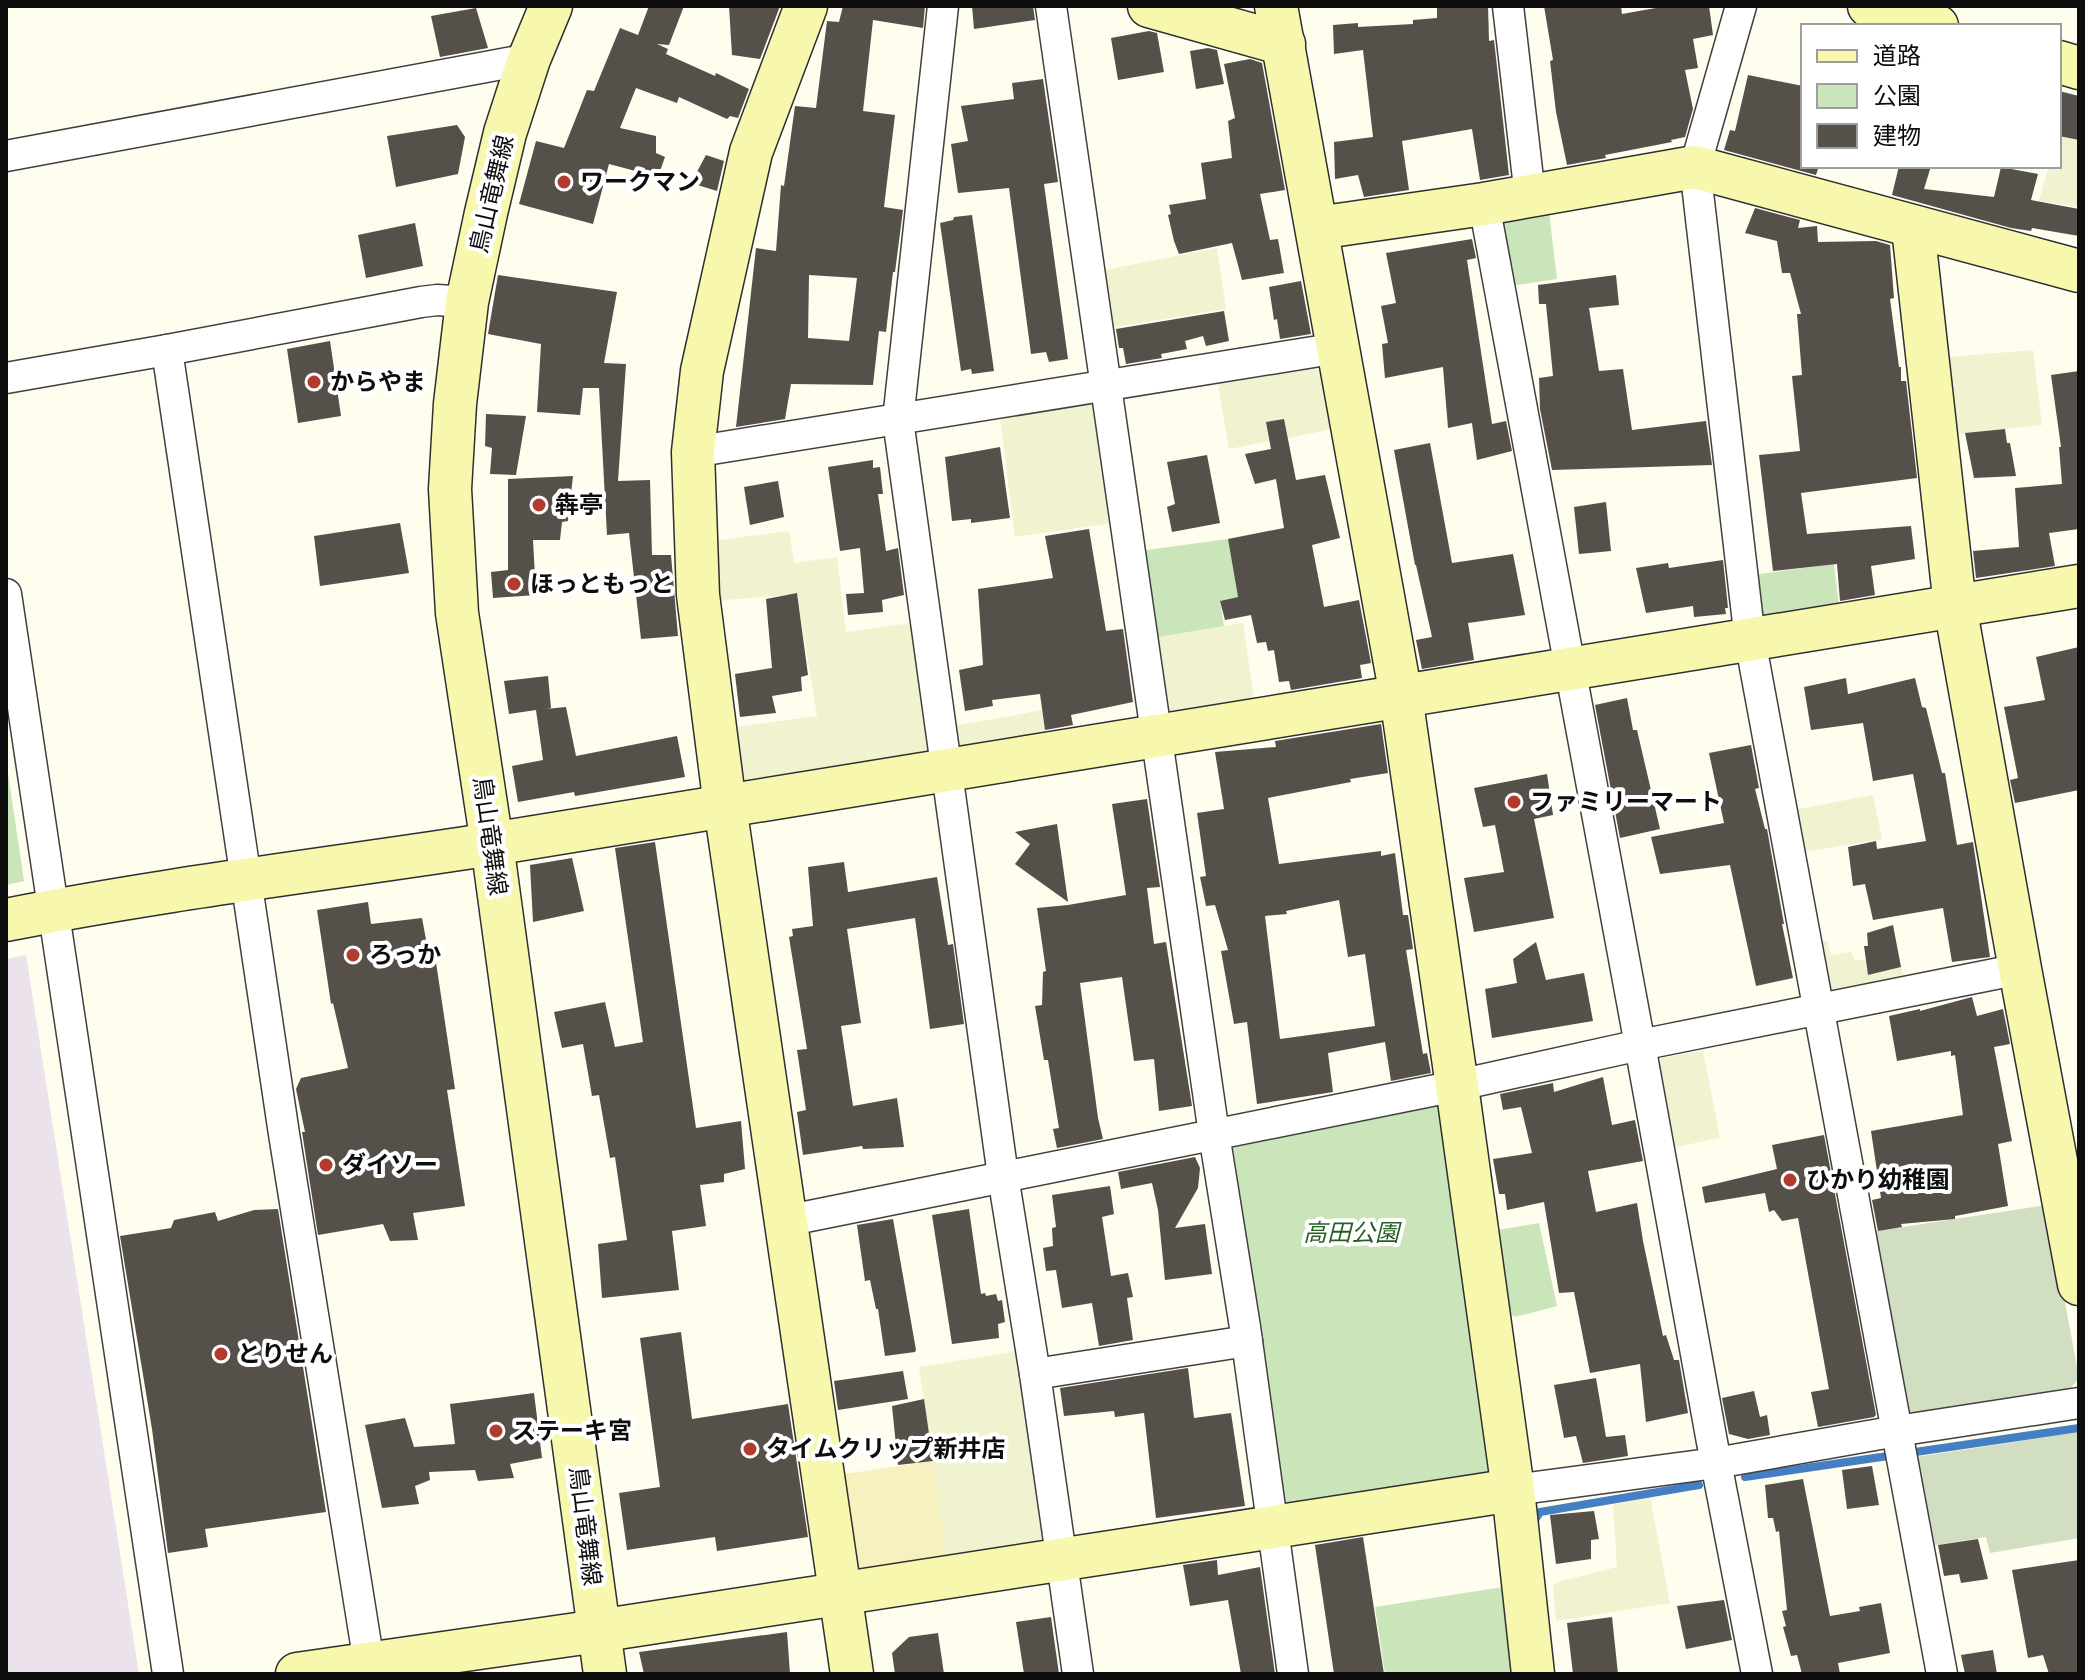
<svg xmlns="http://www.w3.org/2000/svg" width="2085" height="1680" viewBox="0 0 2085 1680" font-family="Bitter,'Noto Sans JP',serif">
  <rect width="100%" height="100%" fill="#fefdee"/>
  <polygon fill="#ebe2eb" points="26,955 139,1674 6,1674 6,959"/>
  <g fill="#f0f2d0">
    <polygon points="2059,136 2079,140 2079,207 2039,201 2049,166 2059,166"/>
    <polygon points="1217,248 1226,309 1108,328 1099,271"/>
    <polygon points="2033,350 2042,425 1947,435 1938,358"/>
    <polygon points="1314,368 1327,378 1339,428 1229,449 1218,384"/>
    <polygon points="1090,404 1098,410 1113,523 1015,537 1000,418"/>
    <polygon points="789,531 794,563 837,557 846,632 911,623 929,749 919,763 748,789 736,781 729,728 817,716 797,594 714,601 711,541"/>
    <polygon points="1243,623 1255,707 1164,713 1153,638"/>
    <polygon points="1042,710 1047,742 953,749 949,727"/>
    <polygon points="1873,795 1882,839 1798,853 1793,810"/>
    <polygon points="1815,941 1827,941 1831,955 1851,952 1855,961 1865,959 1868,975 1901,967 1906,983 1835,998 1825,991"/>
    <polygon points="1703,1051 1720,1138 1670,1148 1656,1070 1662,1058"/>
    <polygon points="1018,1351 1047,1539 1033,1548 947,1561 919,1367"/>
    <polygon points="1650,1497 1670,1603 1556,1621 1553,1586 1558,1582 1617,1567 1613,1505"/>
  </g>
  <g fill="#cbe5ba">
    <polygon points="1549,212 1557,279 1510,286 1500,230 1507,219"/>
    <polygon points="1228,539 1238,597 1220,601 1224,626 1153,638 1139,551"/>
    <polygon points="1834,564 1840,614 1756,617 1752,575"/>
    <polygon points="6,760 24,881 6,885"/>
    <polygon points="1431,1103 1445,1110 1493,1463 1484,1480 1292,1510 1280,1500 1228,1152 1235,1143"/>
    <polygon points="1539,1223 1557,1306 1515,1317 1502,1308 1491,1231"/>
    <polygon points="1509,1586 1519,1674 1385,1674 1375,1607"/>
  </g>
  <polygon fill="#f6f1be" points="933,1461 947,1561 864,1575 853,1568 838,1475"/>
  <g fill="#d1dec1">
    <polygon points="2047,1205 2079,1378 2068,1391 1918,1415 1901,1408 1870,1232"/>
    <polygon points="2079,1432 2079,1538 1990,1553 1986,1537 1930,1546 1910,1458"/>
  </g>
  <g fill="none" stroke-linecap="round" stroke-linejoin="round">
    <g stroke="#437fc2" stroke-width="8">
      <polyline points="1745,1477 2079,1428"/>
      <polyline points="1533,1523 1540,1512 1699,1485"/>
    </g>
  </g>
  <g fill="#55504a" fill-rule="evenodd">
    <polygon points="649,6 684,6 669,45 657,44 668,49 666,54 715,76 716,73 749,89 738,118 730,116 727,119 679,97 677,103 636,88 620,128 656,136 656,153 665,157 658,177 609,164 593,224 519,204 536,141 564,148 587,90 594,91 620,28 638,35"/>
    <polygon points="729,6 780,6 760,59 732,55"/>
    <path d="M843,6H925L923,28L873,20L863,111L895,115L884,207L903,210L895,272H893L886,332L879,331L873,385L791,384L785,419L736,427L756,248L776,251L781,185L784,186L795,106L816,108L827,21L839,22ZM809,275L857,278L849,341L808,338Z"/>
    <polygon points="972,6 1033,6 1035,20 974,29"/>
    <polygon points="1437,6 1488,6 1489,41 1494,40 1509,175 1480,180 1472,129 1402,141 1409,190 1364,197 1358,175 1335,179 1334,142 1373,137 1363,50 1334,54 1333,25 1358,23 1358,27 1413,24 1413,20 1437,18"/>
    <polygon points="1544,6 1621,6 1622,14 1667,6 1709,6 1713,35 1693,39 1698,68 1685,70 1693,109 1685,137 1671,140 1672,142 1605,155 1606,158 1567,165 1556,112 1550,61 1553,60"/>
    <polygon points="476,8 488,48 440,57 431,16"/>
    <polygon points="1149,31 1157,33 1164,72 1118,80 1111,38"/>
    <polygon points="1208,48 1217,50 1224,84 1196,89 1190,51"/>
    <polygon points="1250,59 1262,63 1285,190 1260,194 1270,240 1278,239 1284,273 1242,280 1232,243 1179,254 1174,241 1168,215 1171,214 1169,205 1206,199 1201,163 1232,158 1228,121 1235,118 1224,64"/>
    <polygon points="1748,75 1803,86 1803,166 1819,166 1816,175 1724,150 1730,130 1735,131"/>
    <polygon points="1043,79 1058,182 1044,184 1068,359 1049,362 1046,352 1031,354 1009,188 958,193 951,144 968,141 961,106 1014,99 1012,83"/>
    <polygon points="2059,91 2079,96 2079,140 2059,136"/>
    <polygon points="457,125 465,137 458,174 396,187 387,136"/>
    <polygon points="706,155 724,161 717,191 691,183"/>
    <polygon points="1899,166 1931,166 1924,189 1994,197 2001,167 2038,174 2031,200 2079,209 2079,236 2032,228 2031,231 2011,228 1892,195"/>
    <polygon points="1755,208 1800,220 1798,228 1817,226 1818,242 1876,241 1890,245 1894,298 1890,299 1899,367 1901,367 1901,381 1906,381 1917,478 1801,493 1807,534 1911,526 1915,559 1871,566 1875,595 1840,601 1837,564 1773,571 1759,455 1800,451 1792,376 1802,375 1797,314 1801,314 1790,273 1782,273 1777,241 1745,233"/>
    <polygon points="972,215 994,371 972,374 971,369 961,371 940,223 953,220 954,217"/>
    <polygon points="415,223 423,266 366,278 358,235"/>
    <polygon points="1472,239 1476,258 1467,260 1492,424 1506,421 1512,451 1477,460 1472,423 1448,428 1443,367 1385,378 1382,344 1388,343 1381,306 1396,303 1386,253"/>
    <polygon points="498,275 617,292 604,363 626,364 618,481 650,480 652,555 671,555 678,636 641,639 629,533 607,535 599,388 583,388 580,415 537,412 541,344 488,334"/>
    <polygon points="1616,275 1619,305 1589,308 1599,371 1623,369 1632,430 1706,421 1712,465 1552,470 1540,409 1539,378 1553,376 1546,304 1539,304 1538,285"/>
    <polygon points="1301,281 1311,334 1280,339 1277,319 1274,320 1269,287"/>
    <polygon points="1224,311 1229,341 1206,346 1203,336 1185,341 1187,349 1161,354 1162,358 1126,364 1123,348 1119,348 1116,329"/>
    <polygon points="330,341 341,416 298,423 287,349"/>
    <polygon points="2079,371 2079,529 2049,533 2055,566 1976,578 1973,551 2019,547 2015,488 2062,484 2059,447 2061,447 2051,375"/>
    <polygon points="486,414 526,416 516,475 490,474 492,448 485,446"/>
    <polygon points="1284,419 1296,480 1325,475 1340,538 1312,545 1324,607 1359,600 1371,663 1360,665 1362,678 1291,690 1289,681 1279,682 1274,650 1268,651 1266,642 1257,643 1251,615 1225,620 1220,601 1238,597 1228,539 1284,528 1276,479 1255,484 1245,454 1271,449 1266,422"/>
    <polygon points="2005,429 2007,443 2010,443 2016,476 1974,478 1965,433"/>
    <polygon points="1430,443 1452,563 1513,554 1525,615 1468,623 1474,660 1422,669 1416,640 1432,637 1416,565 1415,565 1394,450"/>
    <polygon points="1000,447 1010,518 971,523 971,519 952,521 945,457"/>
    <polygon points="1207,455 1220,523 1172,532 1167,507 1175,504 1167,462"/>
    <polygon points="873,460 873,468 880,467 883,494 878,494 886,551 898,548 904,595 882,600 883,612 848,615 846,594 864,593 860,548 840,551 828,467"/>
    <polygon points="573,476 568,521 562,522 560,540 533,540 536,595 493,598 491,572 508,570 508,479"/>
    <polygon points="778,481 784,517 750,525 744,487"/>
    <polygon points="1606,502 1611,551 1579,554 1574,507"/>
    <polygon points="400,523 409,573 320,586 314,536"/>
    <polygon points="1089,529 1106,631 1123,629 1133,702 1071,715 1073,725 1045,730 1040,694 992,700 993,706 965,711 959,670 983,665 978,589 1053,578 1045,536"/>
    <polygon points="1723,560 1728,608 1725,608 1726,614 1694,617 1693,606 1646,613 1636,568 1668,563 1669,568"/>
    <polygon points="797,593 808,675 801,677 802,691 772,696 776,713 740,717 735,674 772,668 766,599"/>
    <polygon points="2079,647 2079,790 2015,803 2010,780 2018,778 2004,707 2045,700 2036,657"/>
    <polygon points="548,676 551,708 545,709 566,707 576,756 677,736 685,777 575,796 574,792 518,802 512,766 543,760 536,710 509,714 504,681"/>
    <polygon points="1846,678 1848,694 1915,678 1922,707 1926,708 1942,773 1945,773 1957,845 1973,842 1990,957 1952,962 1943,908 1873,920 1865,884 1853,886 1848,847 1876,841 1877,849 1926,841 1913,774 1873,781 1863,723 1811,730 1804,687"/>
    <polygon points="1627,698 1633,730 1637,730 1660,829 1620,838 1595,705"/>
    <path d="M1381,724L1388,773L1350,779L1351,782L1268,798L1279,864L1381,851V856L1395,853L1403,915H1408L1413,949L1406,950L1423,1054L1427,1053L1431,1073L1391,1081L1385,1042L1328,1053L1333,1092L1257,1104L1247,1022L1234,1024L1221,951L1228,950L1215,905L1206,906L1200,877L1206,876L1197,813L1224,809L1215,752L1276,747L1275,741ZM1339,900L1348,957L1365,954L1375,1026L1280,1039L1265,916L1287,914L1286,911Z"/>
    <polygon points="1751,745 1759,788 1755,789 1765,829 1767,829 1784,924 1782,924 1793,978 1756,986 1730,865 1660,874 1651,837 1724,823 1709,753"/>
    <polygon points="1547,774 1553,815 1534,819 1554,918 1474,932 1464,878 1504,872 1495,825 1483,827 1474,788"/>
    <polygon points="1147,799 1160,887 1147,888 1154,944 1166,942 1192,1106 1159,1111 1154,1059 1134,1061 1122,977 1080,983 1098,1118 1103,1139 1057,1148 1053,1129 1059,1128 1048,1060 1044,1060 1035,1006 1042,1005 1043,972 1046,971 1037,908 1068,905 1126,895 1112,804"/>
    <polygon points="1057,824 1068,902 1015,864 1030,844 1015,832"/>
    <polygon points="655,842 696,1128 741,1121 745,1169 724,1174 724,1182 700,1185 706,1226 672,1231 679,1290 602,1298 598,1244 627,1240 615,1157 610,1158 599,1095 592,1096 583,1044 562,1048 554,1012 605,1002 615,1047 643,1042 615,848"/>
    <polygon points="572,858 584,911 533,922 530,865"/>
    <polygon points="844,862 848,892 937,877 948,945 953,944 964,1024 930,1029 915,918 847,929 861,1023 841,1026 853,1106 897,1098 904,1147 863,1149 862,1146 803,1155 797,1112 806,1110 797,1050 807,1049 789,937 793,936 792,929 813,926 808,867"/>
    <polygon points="368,902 371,924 422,918 428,950 434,949 455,1089 447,1090 465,1206 413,1213 418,1240 390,1241 383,1224 318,1235 302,1132 305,1132 296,1089 301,1078 348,1068 333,1003 331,1004 317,910"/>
    <polygon points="1893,925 1901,967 1868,975 1864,946 1868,946 1867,933"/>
    <polygon points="1536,942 1546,980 1584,973 1593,1021 1492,1038 1485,989 1517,983 1513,959"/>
    <polygon points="1972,997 1977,1016 2003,1009 2010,1044 1994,1047 2012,1141 1998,1144 2008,1206 1955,1216 1955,1219 1901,1224 1902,1227 1878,1231 1872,1200 1881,1198 1871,1131 1963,1115 1955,1055 1951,1056 1951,1051 1897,1061 1889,1016 1920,1009 1920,1011"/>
    <polygon points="1603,1077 1612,1125 1635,1120 1643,1161 1588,1171 1596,1212 1637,1203 1643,1241 1663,1336 1666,1335 1674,1360 1679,1360 1688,1413 1646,1422 1640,1364 1590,1373 1574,1292 1559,1293 1544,1202 1507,1210 1505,1194 1499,1194 1493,1159 1532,1153 1521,1107 1503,1110 1500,1094 1553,1083 1554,1092"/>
    <polygon points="1824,1135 1876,1415 1874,1417 1818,1427 1811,1392 1829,1389 1798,1218 1782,1221 1774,1210 1769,1212 1765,1193 1705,1203 1702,1187 1777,1169 1772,1145"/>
    <polygon points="1195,1157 1200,1168 1198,1188 1175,1228 1205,1224 1212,1274 1165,1280 1158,1210 1152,1183 1121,1189 1118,1172"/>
    <polygon points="1110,1186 1114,1214 1102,1217 1111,1276 1128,1273 1133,1297 1127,1298 1133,1340 1099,1346 1092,1303 1062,1308 1056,1270 1046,1271 1043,1248 1053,1246 1052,1228 1056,1227 1052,1195"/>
    <polygon points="278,1209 326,1512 205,1529 208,1547 168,1553 152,1429 120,1236 171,1228 174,1220 215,1212 218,1221 254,1210"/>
    <polygon points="969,1209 981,1294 985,1293 986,1296 996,1294 998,1301 1002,1300 1005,1322 998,1324 999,1338 952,1344 932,1215"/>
    <polygon points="893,1219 916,1350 915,1352 885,1356 878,1309 876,1309 870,1280 865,1281 857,1225"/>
    <polygon points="681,1332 692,1419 788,1404 808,1537 717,1551 715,1537 627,1550 619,1493 660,1487 640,1338"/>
    <polygon points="1188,1368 1194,1418 1231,1413 1245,1506 1156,1518 1144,1413 1115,1417 1114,1411 1064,1416 1060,1388"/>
    <polygon points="903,1371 908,1399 838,1410 834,1381"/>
    <polygon points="1596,1378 1606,1437 1625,1435 1628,1456 1583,1463 1576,1436 1564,1438 1554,1385"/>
    <polygon points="1754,1391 1760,1417 1767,1415 1770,1435 1748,1439 1729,1434 1722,1398"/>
    <polygon points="534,1393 542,1458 510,1464 514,1478 478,1481 475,1470 429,1472 430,1480 415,1486 419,1504 382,1508 365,1425 405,1418 414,1447 455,1444 450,1404"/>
    <polygon points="924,1399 933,1461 898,1465 892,1406"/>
    <polygon points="1872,1466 1879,1505 1847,1509 1842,1470"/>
    <polygon points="1803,1479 1830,1616 1860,1611 1859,1607 1881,1603 1890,1653 1838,1663 1840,1674 1802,1674 1797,1655 1791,1656 1783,1627 1786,1626 1782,1611 1787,1610 1779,1531 1776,1532 1773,1518 1768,1518 1765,1485"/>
    <polygon points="1594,1511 1599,1539 1591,1540 1591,1559 1556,1564 1550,1515"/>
    <polygon points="1363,1537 1384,1674 1334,1674 1315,1545"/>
    <polygon points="1978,1539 1988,1579 1961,1583 1959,1574 1944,1576 1938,1545"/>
    <polygon points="1217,1560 1218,1575 1260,1567 1275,1674 1241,1674 1228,1600 1190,1606 1183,1565"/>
    <polygon points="2079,1560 2079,1674 2049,1674 2043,1655 2028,1658 2012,1570"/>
    <polygon points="1724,1600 1732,1640 1686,1649 1677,1606"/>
    <polygon points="1051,1617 1059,1674 1024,1674 1016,1622"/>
    <polygon points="1612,1617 1618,1674 1573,1674 1567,1623"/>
    <polygon points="787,1632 790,1674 644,1674 639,1652"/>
    <polygon points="938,1633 944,1674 895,1674 892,1653 909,1637"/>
    <polygon points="1993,1650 1997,1674 1965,1674 1961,1655"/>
  </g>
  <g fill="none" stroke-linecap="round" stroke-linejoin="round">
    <defs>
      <g id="street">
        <polyline points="943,6 898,420 1003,1176 1035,1374 1078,1674"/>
        <polyline points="1051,6 1214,1134 1245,1327 1293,1674"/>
        <polyline points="1508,6 1530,196"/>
        <polyline points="1741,6 1695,167 1750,640 1942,1674"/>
        <polyline points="6,156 529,59"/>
        <polyline points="1484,204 1640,1045 1712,1442 1757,1674"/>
        <polyline points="167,350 284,1134 369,1663"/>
        <polyline points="6,378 167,350 421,302 437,300 467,302"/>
        <polyline points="693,452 1338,348"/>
        <polyline points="6,594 168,1674"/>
        <polyline points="785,1221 1436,1090 1640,1045 2020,969"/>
        <polyline points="1035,1374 1247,1341"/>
        <polyline points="1513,1490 1716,1463 1897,1431 2079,1403"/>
      </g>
      <g id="secondary">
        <polyline points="551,6 529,59 505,133 486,213 467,302 455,404 450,489 457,613 492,844 605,1674"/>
        <polyline points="806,6 751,152 702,371 693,452 698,595 725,806 852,1674"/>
        <polyline points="1149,6 1284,44"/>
        <polyline points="1276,6 1401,696 1457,1086 1513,1490 1533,1674"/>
        <polyline points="1869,6 1937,26"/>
        <polyline points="2059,62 2079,68"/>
        <polyline points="1317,228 1484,204 1695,167 2079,271"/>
        <polyline points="1913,228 1955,606 2020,969 2079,1284"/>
        <path d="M6,920C167,888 330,869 492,844L2079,586"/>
        <polyline points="297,1674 598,1631 1513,1490"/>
      </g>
    </defs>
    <use href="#street" stroke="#404040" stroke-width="33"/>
    <use href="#secondary" stroke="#2f2f2f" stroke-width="45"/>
    <use href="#street" stroke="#fff" stroke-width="30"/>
    <use href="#secondary" stroke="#f7f8ae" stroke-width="42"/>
  </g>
  <g fill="#b23b30" stroke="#fff" stroke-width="3">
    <circle cx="564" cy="182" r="8"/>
    <circle cx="314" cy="382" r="8"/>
    <circle cx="539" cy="505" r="8"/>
    <circle cx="514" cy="584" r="8"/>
    <circle cx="1514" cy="802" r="8"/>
    <circle cx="353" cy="955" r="8"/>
    <circle cx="326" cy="1165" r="8"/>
    <circle cx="1790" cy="1180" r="8"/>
    <circle cx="221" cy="1354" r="8"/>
    <circle cx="496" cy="1431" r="8"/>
    <circle cx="750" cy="1449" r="8"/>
  </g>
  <g text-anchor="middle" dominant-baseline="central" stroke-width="8" stroke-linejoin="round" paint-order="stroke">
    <g font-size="24" font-weight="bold" fill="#0d0d0d" stroke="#fff" text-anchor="start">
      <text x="580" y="182">ワークマン</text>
      <text x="330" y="382">からやま</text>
      <text x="555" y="505">犇亭</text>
      <text x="530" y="584">ほっともっと</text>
      <text x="1530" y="802">ファミリーマート</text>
      <text x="369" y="955">ろっか</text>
      <text x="342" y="1165">ダイソー</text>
      <text x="1806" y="1180">ひかり幼稚園</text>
      <text x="237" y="1354">とりせん</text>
      <text x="512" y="1431">ステーキ宮</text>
      <text x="766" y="1449">タイムクリップ新井店</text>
    </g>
    <g font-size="24" fill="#0d0d0d" stroke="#fff">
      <text transform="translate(492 194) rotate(-77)">鳥山竜舞線</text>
      <text transform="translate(490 836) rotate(82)">鳥山竜舞線</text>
      <text transform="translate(585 1526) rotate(83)">鳥山竜舞線</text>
    </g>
    <g font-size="24" font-style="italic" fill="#275f22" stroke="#fff">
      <text x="1351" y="1233">高田公園</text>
    </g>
  </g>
  <rect width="2085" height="1680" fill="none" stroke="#0d0d0d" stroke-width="16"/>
  <rect x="1801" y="24" width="260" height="144" fill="#ffffff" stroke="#9e9e9e" stroke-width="2"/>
  <rect x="1817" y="50" width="40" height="12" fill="#f7f8ae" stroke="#9e9e9e" stroke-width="2"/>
  <text x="1873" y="64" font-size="24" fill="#0d0d0d">道路</text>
  <rect x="1817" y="84" width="40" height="24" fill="#cbe5ba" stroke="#9e9e9e" stroke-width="2"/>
  <text x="1873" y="104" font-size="24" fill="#0d0d0d">公園</text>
  <rect x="1817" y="124" width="40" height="24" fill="#55504a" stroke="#9e9e9e" stroke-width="2"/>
  <text x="1873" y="144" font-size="24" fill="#0d0d0d">建物</text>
</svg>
